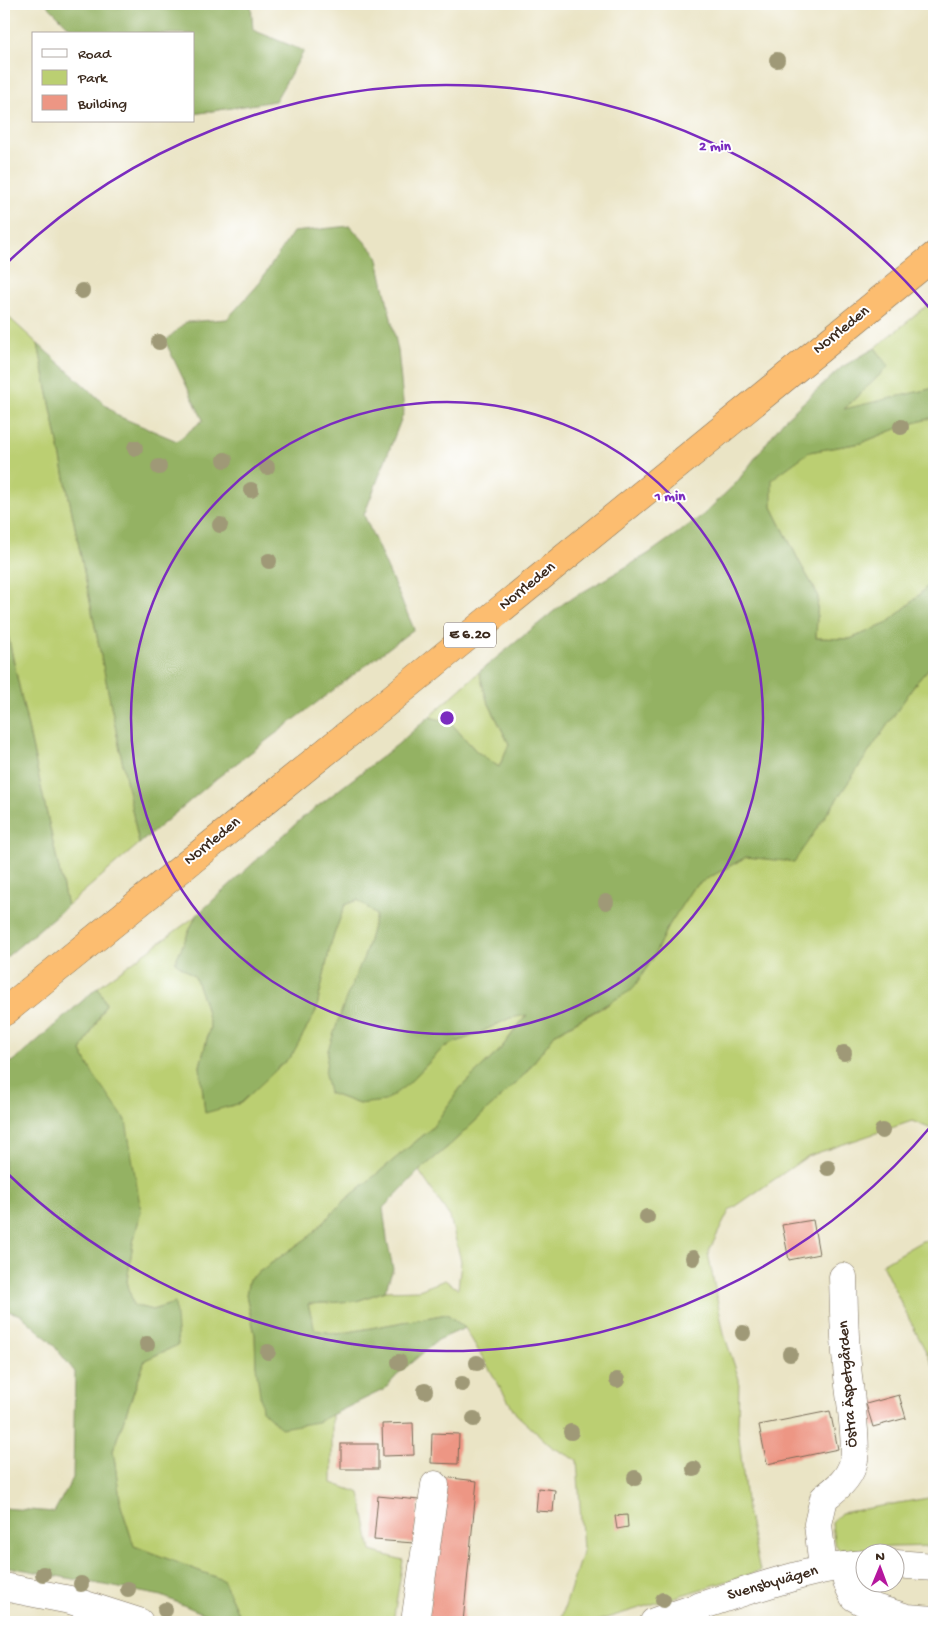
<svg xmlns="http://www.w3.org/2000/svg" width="938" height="1626" viewBox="0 0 938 1626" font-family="'Gochi Hand',sans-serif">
  <rect width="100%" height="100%" fill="#fff"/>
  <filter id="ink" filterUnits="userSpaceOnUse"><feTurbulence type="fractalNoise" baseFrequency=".02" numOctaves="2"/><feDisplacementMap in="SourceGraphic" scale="10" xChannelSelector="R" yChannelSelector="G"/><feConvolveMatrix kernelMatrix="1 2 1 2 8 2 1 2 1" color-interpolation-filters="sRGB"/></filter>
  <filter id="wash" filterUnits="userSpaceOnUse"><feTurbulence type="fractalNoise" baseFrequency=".0096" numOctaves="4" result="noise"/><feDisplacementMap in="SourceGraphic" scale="20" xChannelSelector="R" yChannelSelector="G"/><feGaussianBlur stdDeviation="1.12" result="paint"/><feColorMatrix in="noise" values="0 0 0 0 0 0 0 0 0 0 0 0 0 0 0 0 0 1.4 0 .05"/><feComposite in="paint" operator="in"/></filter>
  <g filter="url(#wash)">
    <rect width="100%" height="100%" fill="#eae4c5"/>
    <g fill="#bbcf72" stroke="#7b7c48">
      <polygon points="934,300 934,388 843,410 889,366 875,348"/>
      <polygon points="4,313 38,344 139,844 67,906 4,617"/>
      <polygon points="934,417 934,579 913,601 886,624 850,639 816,638 818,595 800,563 772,507 771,479 809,452 861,443 901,427"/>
      <polygon points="934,662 934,1130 912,1121 808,1156 729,1211 708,1253 724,1334 739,1379 738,1428 747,1510 760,1571 594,1622 560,1622 583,1550 577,1460 552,1447 516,1414 465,1328 447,1314 338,1334 314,1330 308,1304 357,1301 385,1291 419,1290 445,1280 458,1289 461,1261 450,1217 419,1171 450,1145 523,1076 556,1033 611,1003 652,960 666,930 692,889 703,881 746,857 794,861 916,683"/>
      <polygon points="479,672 487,700 509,744 499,767 476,751 450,722 429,717"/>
      <polygon points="359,900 376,915 329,1093 359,1104 408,1084 444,1047 477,1034 510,1018 527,1014 499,1051 461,1087 432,1128 343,1202 310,1236 249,1279 246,1295 255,1334 256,1366 317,1422 332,1414 332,1483 360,1493 371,1551 403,1560 393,1622 242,1622 223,1580 134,1546 121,1506 113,1450 145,1360 178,1345 174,1303 152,1310 133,1305 127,1281 133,1243 141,1211 93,1074 81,1051 106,1004 98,987 196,916 175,962 195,977 205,1005 210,1027 200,1066 205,1112 241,1103 254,1090 316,1011 331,943 345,904"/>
      <polygon points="934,1239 934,1367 908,1317 882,1264 922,1241"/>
      <polygon points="934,1497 934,1546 892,1547 840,1551 834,1542 832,1523 841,1513"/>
    </g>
    <g fill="#94b264" stroke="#686e41">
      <polygon points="46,4 251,4 253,30 304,51 275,101 194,114 194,34 76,34"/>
      <polygon points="350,226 377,255 398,350 404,412 364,515 414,629 217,778 139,844 38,344 118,416 177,441 203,420 165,341 186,322 227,319 257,286 293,232"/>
      <polygon points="875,348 889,366 844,409 934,388 934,417 901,427 861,443 809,452 772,479 772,507 800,563 818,595 816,638 850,639 886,624 913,601 934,579 934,662 916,683 794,862 746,857 703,881 692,889 666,930 652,960 632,990 556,1033 523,1076 450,1145 419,1171 383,1208 387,1239 393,1269 385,1291 357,1301 308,1304 315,1330 338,1334 447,1314 465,1328 438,1340 399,1373 385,1389 317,1422 281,1428 262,1410 256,1366 255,1334 246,1295 249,1279 310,1236 343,1202 432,1128 461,1087 499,1051 527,1015 510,1018 477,1034 444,1047 408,1084 385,1101 359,1104 329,1093 325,1075 328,1050 346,998 365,954 376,915 358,900 345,905 331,943 316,1011 292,1055 241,1103 205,1113 200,1066 210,1027 205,1005 195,977 175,962 196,916 301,819 397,745 429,717 450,722 476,751 499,767 509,744 487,700 479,672 564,603 648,554 703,515 737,482 783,421 842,367"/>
      <polygon points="4,618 67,906 4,959 4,617"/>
      <polygon points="98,987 106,1004 81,1051 93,1074 126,1121 141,1211 133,1243 127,1281 133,1305 152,1310 175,1303 178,1345 145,1360 113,1450 121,1506 134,1546 223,1580 242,1622 223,1622 162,1596 4,1566 4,1508 54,1512 73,1478 75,1372 51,1342 21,1315 4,1310 4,1067 21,1055"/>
    </g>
    <g id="blocks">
      <g fill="#ed9684">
        <polygon points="813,1220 819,1254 789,1260 782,1225"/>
        <polygon points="899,1395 906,1418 873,1427 866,1404"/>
        <polygon points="830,1411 838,1449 767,1464 759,1425"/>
        <polygon points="413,1423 414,1455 383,1456 382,1424"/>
        <polygon points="432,1433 459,1434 458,1464 431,1463"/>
        <rect x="341" y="1444" width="37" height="25"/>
        <polygon points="443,1477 477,1481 463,1622 428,1622"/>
        <polygon points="538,1488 555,1490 553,1512 536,1511"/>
        <polygon points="378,1496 419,1500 414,1543 374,1540"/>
        <polygon points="627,1515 628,1527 617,1529 615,1516"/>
        <polygon points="852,1618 873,1621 873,1622 851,1622"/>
      </g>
    </g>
  </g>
  <g filter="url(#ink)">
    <use href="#blocks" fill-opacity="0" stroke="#786b58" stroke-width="1"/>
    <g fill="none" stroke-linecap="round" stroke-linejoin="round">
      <defs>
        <g id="minor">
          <polyline points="896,1564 934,1567"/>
          <polyline points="844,1566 847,1582 854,1597 874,1608 907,1618 934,1620"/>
          <path d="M823,1569L818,1524L824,1498C837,1488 848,1480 853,1464C859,1447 848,1386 847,1365C844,1335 844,1306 843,1277"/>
          <polyline points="4,1587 70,1600 139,1622"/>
          <polyline points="415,1622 435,1485"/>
          <path d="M654,1622C696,1608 737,1593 779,1581C807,1573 836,1565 866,1564"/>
        </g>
        <polyline id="highway" points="4,1012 385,704 934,256"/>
      </defs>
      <use href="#minor" stroke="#786b58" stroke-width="29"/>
      <use href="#highway" stroke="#786b58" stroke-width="29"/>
      <use href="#minor" stroke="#fff" stroke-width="28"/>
      <use href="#highway" stroke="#fcbd6f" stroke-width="28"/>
    </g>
    <g fill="#9f9977">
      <circle cx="777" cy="60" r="8"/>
      <circle cx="82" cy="291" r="8"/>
      <circle cx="159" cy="342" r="8"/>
      <circle cx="901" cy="427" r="8"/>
      <circle cx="135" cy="448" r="8"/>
      <circle cx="225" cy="460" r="8"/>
      <circle cx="159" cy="467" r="8"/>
      <circle cx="267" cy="467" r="8"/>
      <circle cx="251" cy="490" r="8"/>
      <circle cx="220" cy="525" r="8"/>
      <circle cx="269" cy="561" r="8"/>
      <circle cx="606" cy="902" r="8"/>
      <circle cx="844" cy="1053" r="8"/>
      <circle cx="882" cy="1131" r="8"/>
      <circle cx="828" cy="1168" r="8"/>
      <circle cx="647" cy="1217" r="8"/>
      <circle cx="693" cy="1258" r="8"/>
      <circle cx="743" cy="1333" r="8"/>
      <circle cx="147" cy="1344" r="8"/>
      <circle cx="268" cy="1352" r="8"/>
      <circle cx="790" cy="1354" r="8"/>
      <circle cx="399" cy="1362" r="8"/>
      <circle cx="477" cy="1363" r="8"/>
      <circle cx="617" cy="1380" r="8"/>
      <circle cx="462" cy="1384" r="8"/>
      <circle cx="425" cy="1391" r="8"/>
      <circle cx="474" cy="1419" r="8"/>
      <circle cx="571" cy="1432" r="8"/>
      <circle cx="694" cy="1469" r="8"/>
      <circle cx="635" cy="1478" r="8"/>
      <circle cx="43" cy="1574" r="8"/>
      <circle cx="81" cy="1584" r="8"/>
      <circle cx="128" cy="1589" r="8"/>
      <circle cx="663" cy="1600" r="8"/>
      <circle cx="165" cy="1610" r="8"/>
    </g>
  </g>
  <g fill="none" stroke="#7b2cbf" stroke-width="2.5">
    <circle cx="447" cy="718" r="316"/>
    <path d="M932 1125A633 633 0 0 1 7 1173M7 263A633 633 0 0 1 932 311"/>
  </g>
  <g text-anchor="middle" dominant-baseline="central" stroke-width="4" stroke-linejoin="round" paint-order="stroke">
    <rect fill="#fff" stroke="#766a62" stroke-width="1" x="444" y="622.5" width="52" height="25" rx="4"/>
    <g font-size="15" font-weight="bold" fill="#3b2a1e">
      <text x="470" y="635">E 6.20</text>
    </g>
    <g font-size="16" fill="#3b2a1e" stroke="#fff">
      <text transform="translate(842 331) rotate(-39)">Norrleden</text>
      <text transform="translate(528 587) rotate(-39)">Norrleden</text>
      <text transform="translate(213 842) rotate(-39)">Norrleden</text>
      <text transform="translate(849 1384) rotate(-94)">Östra Äspetgården</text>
      <text transform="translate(773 1584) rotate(-16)">Svensbyvägen</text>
    </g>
  </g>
  <circle cx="447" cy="718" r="8" fill="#7b2cbf" stroke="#fff" stroke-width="2.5"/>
  <g font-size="15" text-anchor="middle" font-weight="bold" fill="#7b2cbf" stroke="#fff" stroke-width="4" stroke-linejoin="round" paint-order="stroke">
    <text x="715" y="150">2 min</text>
    <text x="670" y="500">1 min</text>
  </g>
  <rect width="938" height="1626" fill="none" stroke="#fff" stroke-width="20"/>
  <rect x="32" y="32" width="162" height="90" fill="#ffffff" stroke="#b1aaa5"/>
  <rect x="42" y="49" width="25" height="8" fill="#ffffff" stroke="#b1aaa5"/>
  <text x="78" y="58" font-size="15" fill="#3b2a1e">Road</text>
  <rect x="42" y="70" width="25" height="15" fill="#bbcf72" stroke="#b1aaa5"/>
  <text x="78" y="82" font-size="15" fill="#3b2a1e">Park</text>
  <rect x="42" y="95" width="25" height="15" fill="#ed9684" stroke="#b1aaa5"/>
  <text x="78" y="108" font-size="15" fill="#3b2a1e">Building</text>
  <g transform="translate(880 1568) rotate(1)"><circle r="24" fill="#ffffff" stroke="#b1aaa5"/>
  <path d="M0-4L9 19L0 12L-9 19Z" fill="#b5179e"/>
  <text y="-8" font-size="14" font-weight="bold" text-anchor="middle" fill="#3b2a1e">N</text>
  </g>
</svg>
